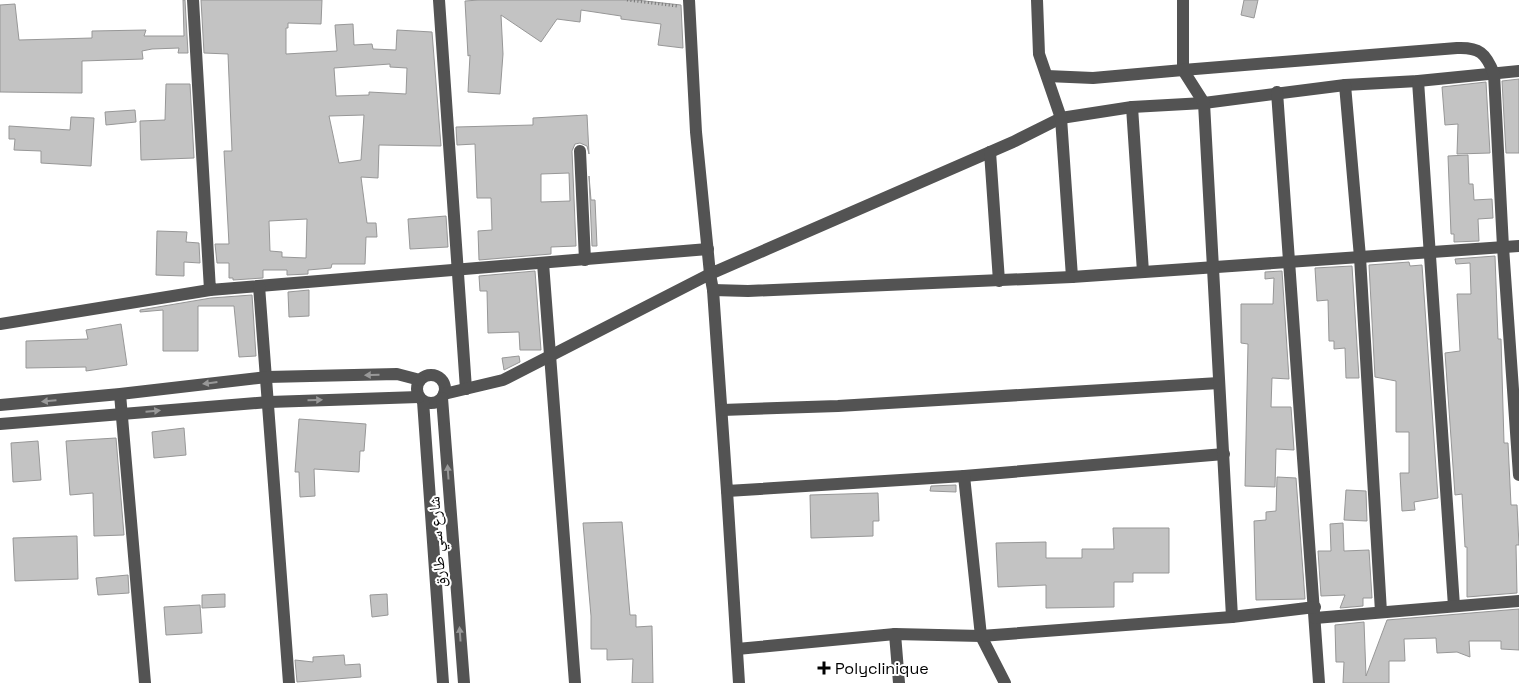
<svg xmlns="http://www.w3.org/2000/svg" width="1519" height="683" viewBox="0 0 1519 683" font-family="'Space Grotesk','Noto Naskh Arabic',sans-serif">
  <rect width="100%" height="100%" fill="#fff"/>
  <g fill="#c3c3c3" stroke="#979797" fill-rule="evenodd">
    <polygon points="183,0 185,0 188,53 178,53 179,48 152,49 142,51 143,59 82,61 82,93 0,92 0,5 15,4 19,40 92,38 92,31 146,30 144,36 184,36"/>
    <path d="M201,0H322L321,24L288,23V28H286V54L337,51L335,25L353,24L354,45L372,44L373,49L396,50L397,30L432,32L441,146L379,145L378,178L361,177L367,223H376L377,237H366L365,264H332L331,268L308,270V274L287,275V270H263V278L233,280V278H229V263H217L215,244H229L224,151H232L228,54L204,53ZM390,64V67L407,68L406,94L369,92V95L336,96L334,68ZM364,115L361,160L339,163L329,116ZM307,219L306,258L282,257V252L270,251L269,221Z"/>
    <polygon points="479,0 636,0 681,5 683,48 658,45 661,24 621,19 621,16 581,10 580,22 557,19 541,42 501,15 503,54 500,94 468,92 470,55 468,56 465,1"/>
    <polygon points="1244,0 1258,0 1254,18 1241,15"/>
    <polygon points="1519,79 1519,153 1506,153 1502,81"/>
    <polygon points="1486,82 1490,153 1457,154 1458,124 1445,125 1442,87"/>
    <polygon points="166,84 190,84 194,158 141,160 140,121 165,120"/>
    <polygon points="135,110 136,122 106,125 105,112"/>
    <path d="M587,115L589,154L587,146L580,143L575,144L572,151L576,246L551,247V254L479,260L478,231L492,230L491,198H477L475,144L457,145L456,127L533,125V118ZM569,173L570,201L541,202V174Z"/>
    <polygon points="71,117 94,118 91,166 41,163 41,151 14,150 15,139 9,139 9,126 70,130"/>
    <polygon points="1468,155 1469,184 1473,184 1474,200 1492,199 1493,218 1478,219 1479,241 1454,242 1454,234 1451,234 1448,156"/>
    <polygon points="589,176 591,200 595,200 597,246 592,246"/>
    <polygon points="446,216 448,247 410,249 408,219"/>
    <polygon points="157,231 187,232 186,242 199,243 200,263 184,262 184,276 156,275"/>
    <polygon points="1495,256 1498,339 1501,339 1504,443 1508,443 1511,505 1517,505 1519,545 1516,545 1517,593 1467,597 1467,547 1465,547 1462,494 1455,495 1445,353 1460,351 1457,294 1471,294 1470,263 1456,264 1455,259"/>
    <polygon points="1409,262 1410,266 1422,265 1438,498 1414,502 1415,510 1402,511 1400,473 1409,473 1409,432 1396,432 1396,381 1375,377 1369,265"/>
    <polygon points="1352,266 1359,378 1346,378 1345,348 1334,349 1334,341 1329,341 1328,300 1317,301 1315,268"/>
    <polygon points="535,271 541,350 520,350 519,332 488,333 487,291 480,291 479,276"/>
    <polygon points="1282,271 1289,379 1272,378 1271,407 1291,407 1294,450 1276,449 1275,487 1245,486 1248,344 1241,343 1241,304 1273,304 1274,278 1265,279 1265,272"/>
    <polygon points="309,290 309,316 289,317 288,292"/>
    <polygon points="252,295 256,356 239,357 234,306 198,306 198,351 163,351 163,310 140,312 140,310 211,298"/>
    <polygon points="121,324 127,365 86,371 86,367 26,368 26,341 88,339 86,330"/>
    <polygon points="519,356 520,362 504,370 502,358"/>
    <polygon points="299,419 366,424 364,451 360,451 359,472 314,469 315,496 300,497 299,472 295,472"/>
    <polygon points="184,428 186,455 154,458 152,432"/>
    <polygon points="116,438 124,535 94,536 93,493 70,495 66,441"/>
    <polygon points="38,441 41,480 13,482 11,443"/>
    <polygon points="1277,477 1296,478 1305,599 1256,600 1254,521 1266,520 1266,512 1276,511"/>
    <polygon points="956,485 956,492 930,491 931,486"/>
    <polygon points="1346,490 1366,491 1367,521 1344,520"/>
    <polygon points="878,493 879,521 873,521 873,536 811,538 810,495"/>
    <polygon points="622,522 630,615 636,615 636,627 652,626 653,683 632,683 633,659 607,660 607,649 591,649 591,616 583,523"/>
    <polygon points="1343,523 1344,551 1369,550 1372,598 1363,598 1363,606 1340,608 1345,595 1321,596 1318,551 1331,551 1330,524"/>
    <polygon points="1113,528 1169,528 1169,573 1133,573 1133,582 1114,582 1114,607 1046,608 1046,585 998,587 996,543 1046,542 1046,558 1082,558 1082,549 1114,549"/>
    <polygon points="77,536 78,579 15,581 13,538"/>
    <polygon points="128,575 129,593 98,595 96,578"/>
    <polygon points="225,594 225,607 202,608 202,595"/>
    <polygon points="387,594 388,615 372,617 370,595"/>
    <polygon points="200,605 202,633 166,635 164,607"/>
    <polygon points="1519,609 1519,650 1501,649 1501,641 1469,641 1470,657 1457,652 1437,653 1436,638 1404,639 1405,661 1389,661 1389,683 1343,683 1344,662 1336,662 1335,625 1364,622 1366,676 1387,620"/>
    <polygon points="344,655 345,665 360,664 361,677 297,682 295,660 313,662 313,657"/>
  </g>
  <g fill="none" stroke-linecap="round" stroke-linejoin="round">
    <polyline stroke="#757575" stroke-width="3" stroke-dasharray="1 2.5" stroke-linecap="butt" points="627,0 677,6"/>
    <g stroke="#535353" stroke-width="12">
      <polyline points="193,0 210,290 708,249"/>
      <polyline points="439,0 466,389"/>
      <polyline points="689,0 696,132 710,274 1013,142 1061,118 1132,107 1204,103 1345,85 1418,81 1519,71"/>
      <polyline points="1037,0 1039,54 1061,118 1072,277"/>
      <polyline points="1047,76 1093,78 1183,70 1183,0"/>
      <polyline points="1418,81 1454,606"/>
      <polyline points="1345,85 1360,257 1381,612"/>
      <polyline points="1277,92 1319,683"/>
      <polyline points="1132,107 1143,272"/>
      <polyline points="580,151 585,260"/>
      <polyline points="990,152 999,281"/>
      <polyline points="543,263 575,683"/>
      <polyline points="259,286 289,683"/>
      <polyline points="713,290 748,291 1072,277 1519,246"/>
      <polyline points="0,324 210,290"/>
      <circle cx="431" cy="389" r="14"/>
      <polyline points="120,394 145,683"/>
      <polyline points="444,394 503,380 710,274 713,290 727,491 964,476 1224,454"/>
      <polyline points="442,398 464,683"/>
      <polyline points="423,401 443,683"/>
      <polyline points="0,405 120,394 267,377 397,374 420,380"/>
      <polyline points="722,410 838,406 1219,383"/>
      <polyline points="0,424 269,402 419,397"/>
      <polyline points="964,476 981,636 1005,683"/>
      <polyline points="727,491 739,683"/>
      <path d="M1232,617L1204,103L1183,70L1457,48C1479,47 1486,53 1494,74L1503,247L1519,475"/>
      <polyline points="1315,618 1519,601"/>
      <polyline points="895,634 899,683"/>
      <polyline points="737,649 895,634 981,636 1232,617 1315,607"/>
    </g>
  </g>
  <defs><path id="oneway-solid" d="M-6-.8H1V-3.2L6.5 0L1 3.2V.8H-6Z" transform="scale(1.25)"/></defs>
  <g fill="#989898">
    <use href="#oneway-solid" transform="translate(372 375) rotate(179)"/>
    <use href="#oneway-solid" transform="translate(210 383) rotate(173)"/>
    <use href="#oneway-solid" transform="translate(315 400) rotate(-2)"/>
    <use href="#oneway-solid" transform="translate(49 401) rotate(175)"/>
    <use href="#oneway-solid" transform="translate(153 411) rotate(-5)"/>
    <use href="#oneway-solid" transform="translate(448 472) rotate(-94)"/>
    <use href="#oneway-solid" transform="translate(460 634) rotate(-94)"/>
  </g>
  <path fill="#000" stroke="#fff" stroke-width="2" d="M821.5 660.5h5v5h5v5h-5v5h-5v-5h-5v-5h5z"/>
  <g text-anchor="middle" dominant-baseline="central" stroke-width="4" stroke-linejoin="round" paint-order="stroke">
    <g font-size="16" fill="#000" stroke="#fff">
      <text transform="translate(437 542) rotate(-94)">شارع سي طارق</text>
    </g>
    <g font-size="16" fill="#000" stroke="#fff" text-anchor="start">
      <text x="835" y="668">Polyclinique</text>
    </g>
  </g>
</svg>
